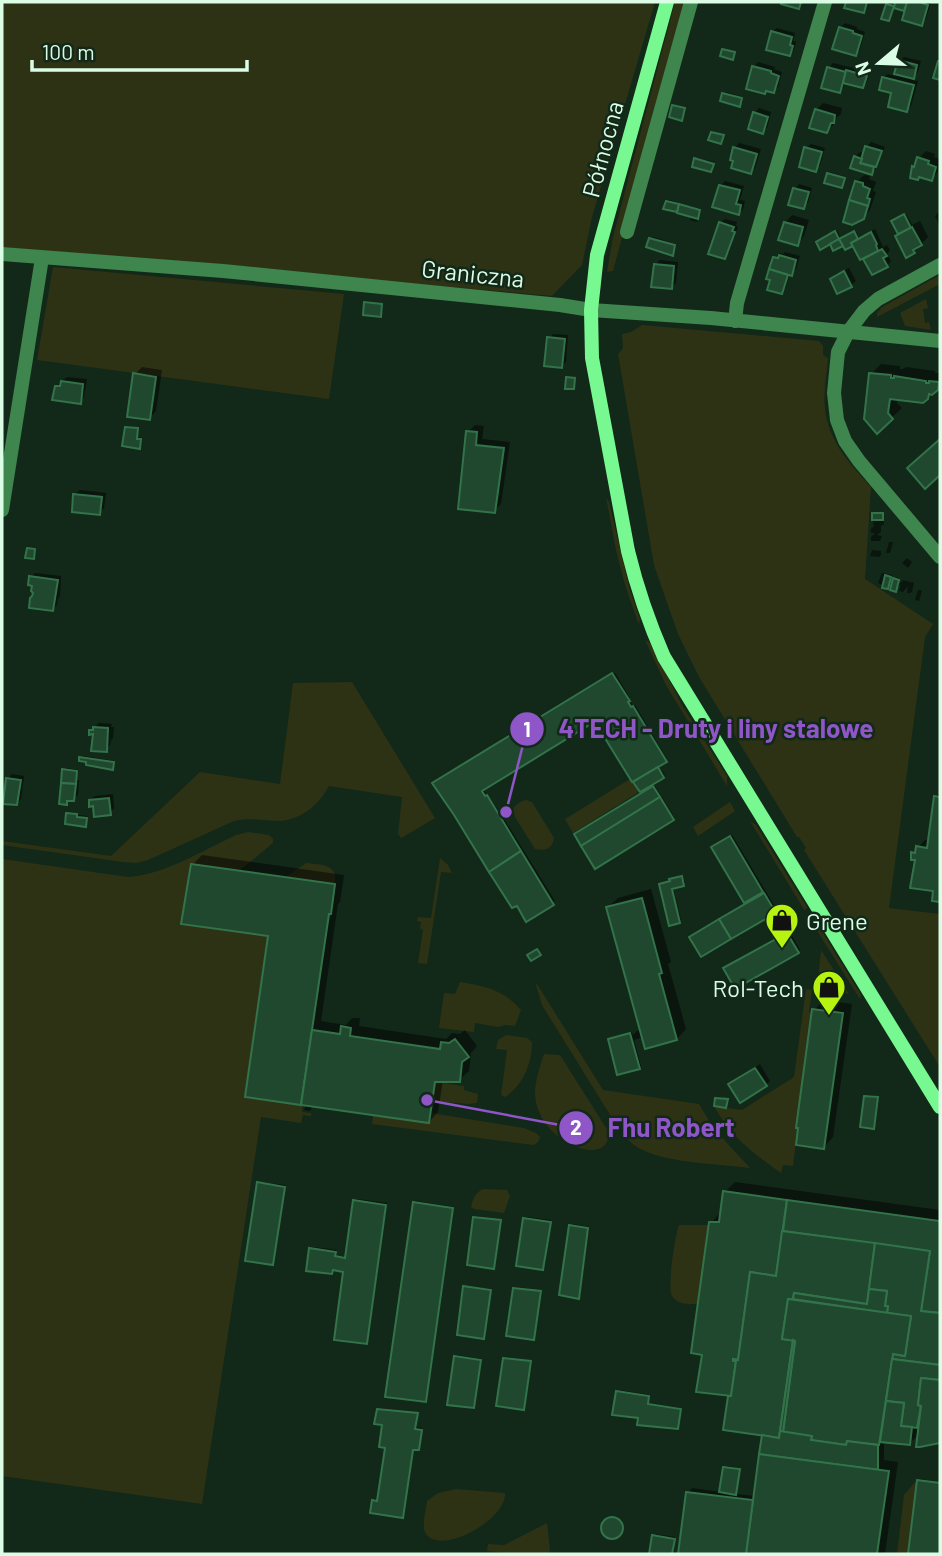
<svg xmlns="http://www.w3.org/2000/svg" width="942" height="1556" viewBox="0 0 942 1556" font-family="Barlow,sans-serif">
  <rect width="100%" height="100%" fill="#122819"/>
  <g fill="#2e3215">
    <polygon points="2,2 655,2 592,217 582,265 552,296 2,247"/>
    <polygon points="675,2 685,2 652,116 646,148 613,271 607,272 613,237"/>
    <polygon points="53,267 344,294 329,399 37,360"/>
    <polygon points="940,275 940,284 877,317 877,313 882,307"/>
    <polygon points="926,299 928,308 923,309 925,323 929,322 931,330 905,326 900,313"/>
    <path d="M642,325L819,341L823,346V355L828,358C827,374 823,392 825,408C828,441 850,464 871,487L865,579L933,624L925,637L889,908L940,914V1067L804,850L806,848L799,837H797L699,677L678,634L654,565L618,354L623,348L622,334L631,332Z"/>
    <polygon points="606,497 609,502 630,590 640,619 639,625 625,585 616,550"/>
    <polygon points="645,640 650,643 682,705 727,776 727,786 666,685"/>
    <path d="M352,682L435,818L403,837L401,838L398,834L402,797L329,786C319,804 303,819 280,821C264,821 250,817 234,821L148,860L136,863L123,862L2,845V841L111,856L200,772L280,784L293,683Z"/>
    <polygon points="630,779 639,792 573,833 565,819"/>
    <path d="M526,800L532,802L554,838C552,849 546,851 535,849L515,817L513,808L520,802Z"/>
    <polygon points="730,802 735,811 698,836 693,827"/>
    <polygon points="750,821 756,825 807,907 805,911"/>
    <path d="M248,832L269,835L273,839V843L239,871L191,864L181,923L268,936L245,1097L303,1105L302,1112L311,1113V1116L303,1115L301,1123L261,1117L202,1504L2,1476V859L128,877C163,875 204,850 236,835Z"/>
    <polygon points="440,858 448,865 452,873 441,872 427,964 418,963 423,930 420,928 421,922 417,921 418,917 431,918"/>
    <path d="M306,863C321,865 338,863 335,884L286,877Z"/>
    <polygon points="815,920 861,995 860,999 811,921"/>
    <polygon points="821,950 849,994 817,990"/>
    <path d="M460,982C485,986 504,990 521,1010L515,1026L505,1025L498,1027L475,1023L474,1032L439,1028L444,993L455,994Z"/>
    <path d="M537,984L603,1090L699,1104L714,1129L750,1168C720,1164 661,1163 637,1147C626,1140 619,1128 612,1118L542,1005L536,985Z"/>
    <path d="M806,989L812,990L809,1012L812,1013L793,1166L783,1165L781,1173C753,1153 731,1137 714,1106L742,1110L794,1077Z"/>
    <path d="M506,1035L527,1038L532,1042C532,1064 523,1085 505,1097L501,1095L507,1050L496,1049L498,1040Z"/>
    <path d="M544,1054L560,1055L608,1131C613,1171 534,1143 535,1091C536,1078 540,1066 544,1054Z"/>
    <polygon points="435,1082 464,1086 464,1090 478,1094 477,1103 469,1104 433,1101"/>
    <polygon points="431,1113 524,1128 536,1133 540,1137 538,1142 534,1145 372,1124 373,1115 429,1123"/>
    <path d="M484,1189L507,1190L510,1196L504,1213L474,1209L471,1207C473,1199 475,1192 484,1189Z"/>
    <path d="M679,1225H709L698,1304C688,1304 678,1305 672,1296C667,1288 675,1236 679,1225Z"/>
    <polygon points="916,1481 917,1481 908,1554 897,1554 904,1495"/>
    <path d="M456,1489L505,1493C507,1519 442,1556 426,1534C421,1526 426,1511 427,1501L438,1493Z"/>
    <polygon points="547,1523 550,1550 549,1554 516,1554 487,1551 488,1544 504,1545"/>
  </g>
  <g fill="#0007" fill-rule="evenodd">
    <polygon points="897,2 931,2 926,19 921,24 906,10 894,6 889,19 887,5 889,3 896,5"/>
    <polygon points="845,23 857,27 857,29 865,32 860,49 856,54 840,28"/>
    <polygon points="777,28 795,33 793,41 796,42 794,50 789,54 772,32"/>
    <polygon points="904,57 921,61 918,72 911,80 918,81 911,106 906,110 883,78 888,74 895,76 899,61"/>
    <polygon points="758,62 775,67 774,69 782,72 778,87 774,91 754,67"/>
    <polygon points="833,63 870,72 867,82 863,87 845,81 844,87 840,91 829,68"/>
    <polygon points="726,92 743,97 742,103 740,105 724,94"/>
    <polygon points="823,103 842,108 841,114 836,118 834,124 827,131 816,110"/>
    <polygon points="759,108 771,112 767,128 762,132 755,113"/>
    <polygon points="871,142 885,147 876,168 872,173 852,167 855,157 860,152 865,154 867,147"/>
    <polygon points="739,143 761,149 755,168 751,172 735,148"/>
    <polygon points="811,144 825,148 820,165 816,170 806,148"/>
    <polygon points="926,151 935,154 934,157 940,159 938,172 931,179 920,176 912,176 914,167 919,158"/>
    <polygon points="698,158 714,162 712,169 711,170 696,159"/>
    <polygon points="830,172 846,177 842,186 829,174"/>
    <polygon points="864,175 870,176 869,179 876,182 873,191 876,192 870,210 863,217 857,182"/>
    <polygon points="725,181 744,186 740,200 745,201 743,209 738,213 720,186"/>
    <polygon points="799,184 812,188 808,203 804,207 795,189"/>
    <polygon points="669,200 701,209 698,220 696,222 690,220 691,215 665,207"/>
    <polygon points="940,211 940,226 935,216"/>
    <polygon points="906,214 912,225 920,221 928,237 914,252 893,221"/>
    <polygon points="792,215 809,220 804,236 797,244 785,223"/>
    <polygon points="725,219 737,222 736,226 738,227 729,252 724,257 720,223"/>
    <polygon points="875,229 883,247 887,245 890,250 887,254 891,261 887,266 873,273 864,256 853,244 819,240 837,230 841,239 856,231 859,238"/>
    <polygon points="653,237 676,244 674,252 672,254 651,239"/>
    <polygon points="785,252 800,256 796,269 790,274 786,287 782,292 772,279 768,278 775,258 779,253 783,254"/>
    <polygon points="660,260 678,262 676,283 671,288 655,265"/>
    <polygon points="849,268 856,281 851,285 838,292 832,279 836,274"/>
    <polygon points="367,301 383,303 382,313 380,315 365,303"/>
    <polygon points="553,334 568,335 566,362 561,366 549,338"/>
    <polygon points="881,364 900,366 900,369 903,369 906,367 935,371 935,373 940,373 940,385 923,401 897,398 897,403 902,408 877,431 871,374"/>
    <polygon points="142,367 162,370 156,411 149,419 135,374"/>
    <polygon points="67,377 87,379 84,397 80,402 56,386"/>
    <polygon points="475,425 484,426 482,439 510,442 501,504 494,511 468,432"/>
    <polygon points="129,426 139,427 138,437 142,438 139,447 127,428"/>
    <polygon points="80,490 106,493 104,508 99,513 75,494"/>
    <polygon points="875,512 884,512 884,524 881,526 881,532 877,535 882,536 880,541 871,541 871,537 875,533 871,533 871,529 875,525 873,525 874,514"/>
    <polygon points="889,542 893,542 890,553 886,553"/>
    <polygon points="872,550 881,551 881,555 879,557 870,556"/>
    <polygon points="907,558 912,562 908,568 902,563"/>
    <polygon points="35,573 61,576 60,596 58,599 57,605 52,610 34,596 31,577"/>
    <polygon points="882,573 892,575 890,583 896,577 899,578 898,585 903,580 914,583 912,592 910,593 907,593 908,586 903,592 899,591 901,584 895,590 893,582 888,587 878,583"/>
    <polygon points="918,590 922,591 919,601 915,600"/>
    <polygon points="615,673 630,698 629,699 633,707 635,705 667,759 658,765 665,775 663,776 640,790 600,727 597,718 483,789 501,814 555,901 527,919 436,782"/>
    <polygon points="99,723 112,724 111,727 114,727 113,738 111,740 110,745 106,750 94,733 91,731"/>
    <polygon points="83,756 115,761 114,766 112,768 81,758"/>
    <polygon points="66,768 78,770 77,780 79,780 78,795 66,803 64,770"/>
    <polygon points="12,774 24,776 21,799 17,804 8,779"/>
    <polygon points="655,786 674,817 673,819 578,833"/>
    <polygon points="940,792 940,901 934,900 935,889 913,853 925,840 929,841 936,797"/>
    <polygon points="113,794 114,808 110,813 90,800 95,796"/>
    <polygon points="70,812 78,813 78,815 88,816 87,823 85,825 68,814"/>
    <polygon points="732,835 777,910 691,937 696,933 747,904 713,847"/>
    <polygon points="202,855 344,875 340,902 338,904 321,1021 346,1025 352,1018 360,1018 359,1026 446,1039 452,1033 460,1034 465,1030 477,1046 471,1053 469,1071 459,1080 443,1080 438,1112 429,1122 313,1105 310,1111 304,1110 307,1104 247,1095 270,934 192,865"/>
    <polygon points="683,875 685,883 673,887 681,920 679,921 661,884 671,880 673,878"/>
    <polygon points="651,889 671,962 668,964 686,1029 677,1039 643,1037 634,1040 641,1066 639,1068 610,1039 632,1032 633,1035 637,1031 641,1030 608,907 618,898"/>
    <polygon points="790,932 800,950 798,952 726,967"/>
    <polygon points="824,1000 852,1004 833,1137 824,1147 814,1010"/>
    <polygon points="760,1064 770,1081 766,1085 735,1080"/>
    <polygon points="868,1095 879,1096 875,1125 873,1127 866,1096"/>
    <polygon points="261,1182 285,1185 274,1262 272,1263 259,1183"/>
    <path d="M735,1182L940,1210V1441L939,1442L919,1434L910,1443L884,1440V1460L898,1462L885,1554H680L688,1493L692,1488L721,1492L725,1468L727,1466L741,1468L737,1491L735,1494L755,1496L764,1434L725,1429L730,1394L704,1354L711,1223L720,1213L725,1192ZM892,1350H895L883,1435H879Z"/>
    <polygon points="357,1199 387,1203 368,1341 366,1343 345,1271 334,1269 332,1272 311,1249 313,1247 337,1250 336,1255 347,1257 355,1201"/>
    <polygon points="416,1201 454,1207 427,1399 425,1401 414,1203"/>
    <polygon points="476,1216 501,1219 495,1265 493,1267 475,1217"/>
    <polygon points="526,1217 551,1220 545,1267 543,1268 524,1219"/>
    <polygon points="573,1224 589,1227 580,1296 578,1297 571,1225"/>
    <polygon points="467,1286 492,1289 485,1335 484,1337 465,1287"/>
    <polygon points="516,1287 542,1290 535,1336 533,1338 514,1289"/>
    <polygon points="457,1355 482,1359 475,1405 474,1406 455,1357"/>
    <polygon points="506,1357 532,1360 525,1406 523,1408 505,1359"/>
    <polygon points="620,1390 650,1395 649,1403 682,1408 679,1426 678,1427 640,1417 618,1392"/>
    <polygon points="380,1408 418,1412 416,1427 422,1428 420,1447 418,1449 413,1448 404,1514 402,1516 373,1501 375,1499 379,1500 387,1446 384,1424 378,1410"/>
    <polygon points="921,1479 940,1482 940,1554 910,1554 919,1481"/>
    <circle cx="613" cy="1527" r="10"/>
    <polygon points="656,1534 675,1537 673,1554 651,1554 654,1536"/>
  </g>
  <g fill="#1f482e" stroke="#32734a" stroke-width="2">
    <polygon points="782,2 801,2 799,9 781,4"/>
    <polygon points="846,2 867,2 864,13 844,8"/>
    <polygon points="895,2 907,2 904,11 894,8"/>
    <polygon points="907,2 919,2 928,5 922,26 902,20"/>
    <polygon points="886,4 894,6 889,21 881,19"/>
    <polygon points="839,27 853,31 853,33 862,36 856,56 832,49"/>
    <polygon points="771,31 792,37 790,45 793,46 790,56 766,50"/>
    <polygon points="722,49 735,52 733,60 720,56"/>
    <polygon points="898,60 917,65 914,79 894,74"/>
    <polygon points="938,61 940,61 940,80 933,78"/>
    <polygon points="752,66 771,71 771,73 779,76 774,93 766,91 765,94 746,89"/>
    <polygon points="827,67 846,72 840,93 821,88"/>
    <polygon points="846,70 867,76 863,88 843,83"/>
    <polygon points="882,77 914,85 907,112 888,107 891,93 879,90"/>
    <polygon points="722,93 742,98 740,107 720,101"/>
    <polygon points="672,105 685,108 682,121 669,117"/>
    <polygon points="815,109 835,115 834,123 831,123 827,133 809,128"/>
    <polygon points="753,112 768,117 763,134 748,129"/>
    <polygon points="711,132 724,135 721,144 708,140"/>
    <polygon points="865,146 882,151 876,167 860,163"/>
    <polygon points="733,147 757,154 751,174 731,168 733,161 730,160"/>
    <polygon points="804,147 822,152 816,172 799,167"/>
    <polygon points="854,156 862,159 860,163 874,167 872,175 850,168"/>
    <polygon points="917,157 929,161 928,164 936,167 932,181 919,177 918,180 910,178 912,166 914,167"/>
    <polygon points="694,158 714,164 711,172 692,167"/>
    <polygon points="827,173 845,178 842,188 824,183"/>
    <polygon points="855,181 863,183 863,186 870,189 867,198 870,199 868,206 849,200"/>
    <polygon points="719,185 740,190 736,204 741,205 739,215 712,207"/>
    <polygon points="793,188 809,192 804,209 788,205"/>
    <polygon points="849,200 868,206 864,219 852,225 843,222"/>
    <polygon points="666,201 679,204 677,212 663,209"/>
    <polygon points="679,204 700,210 698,219 677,213"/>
    <polygon points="904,214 911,228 898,234 891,221"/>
    <polygon points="719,222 734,227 732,231 735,232 725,259 708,254"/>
    <polygon points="784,222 803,227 798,246 778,240"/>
    <polygon points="912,227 922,245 913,250 915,253 906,258 895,236"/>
    <polygon points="835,231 839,239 820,250 816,242"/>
    <polygon points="854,231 858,239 851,243 853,246 845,250 839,239"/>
    <polygon points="871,232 877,244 876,245 878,251 860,260 851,243"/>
    <polygon points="649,238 675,245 673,256 646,247"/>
    <polygon points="839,239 843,246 833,251 830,244"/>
    <polygon points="882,249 887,256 883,258 888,267 872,275 863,259"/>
    <polygon points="779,255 796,260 792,276 769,269 773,257 778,258"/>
    <polygon points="654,264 674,266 672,289 651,287"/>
    <polygon points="769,269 788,275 782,294 767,290 770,280 766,279"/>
    <polygon points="844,271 852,287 837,294 830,279"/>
    <polygon points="364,302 382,304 381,317 363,315"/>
    <polygon points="547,337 565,339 562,368 544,366"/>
    <polygon points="133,373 156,377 150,420 127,417"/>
    <polygon points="869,373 891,375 891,378 894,378 894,376 926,381 926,383 929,383 929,381 939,382 938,390 932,395 929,394 928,399 923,403 890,399 888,413 893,419 877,434 864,419"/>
    <polygon points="566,377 575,378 574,389 565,389"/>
    <polygon points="61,381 83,384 81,404 52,400 55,386 60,386"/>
    <polygon points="125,427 138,428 137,439 141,439 140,449 122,446"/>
    <polygon points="466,431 477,432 476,445 504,448 495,513 458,509"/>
    <polygon points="940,439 940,475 925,489 907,468"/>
    <polygon points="73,494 102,497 100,515 72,512"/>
    <rect x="872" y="513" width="11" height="7"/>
    <polygon points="27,548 35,549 34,559 25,558"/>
    <polygon points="885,575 891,577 888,589 882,588"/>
    <polygon points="29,576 58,580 53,611 29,608 30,598 32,596 33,593 31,591 32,586 28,585"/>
    <polygon points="893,578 899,580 896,592 890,590"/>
    <polygon points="612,673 630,701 628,702 631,707 633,706 667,762 632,782 598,727 599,726 596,721 482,791 485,796 487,795 521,851 489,872 454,815 432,783"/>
    <polygon points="93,727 108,728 107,752 91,751 93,734 89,735 89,730 93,730"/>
    <polygon points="79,757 114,762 113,770 86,765 86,762 79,761"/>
    <polygon points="658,767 664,778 640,792 633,782"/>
    <polygon points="62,769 77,771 76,784 61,783"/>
    <polygon points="6,778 21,780 17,805 3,804"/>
    <polygon points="61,783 76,784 74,801 67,801 67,805 59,804"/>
    <polygon points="653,786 660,797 581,846 574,834"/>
    <polygon points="934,796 940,797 940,902 932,901 933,891 910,888 915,860 911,860 911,852 915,853 916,846 927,848"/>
    <polygon points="660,797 674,820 595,869 581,846"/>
    <polygon points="109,798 111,815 94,817 93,806 89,807 89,800"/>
    <polygon points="66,813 77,814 77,817 87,818 86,827 65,824"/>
    <polygon points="730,836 763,892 744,903 711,847"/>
    <polygon points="521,851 554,905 526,922 517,906 512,908 489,872"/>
    <polygon points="191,864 335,884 331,914 329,914 301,1105 245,1097 268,936 181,924"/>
    <polygon points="682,876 684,886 672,889 680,923 669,926 659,884 670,881 669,879"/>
    <polygon points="764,893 776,913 731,939 719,919"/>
    <polygon points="642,898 662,973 659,974 677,1040 645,1049 606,907"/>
    <polygon points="719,919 731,939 701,957 689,937"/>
    <polygon points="787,933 799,953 735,989 723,968"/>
    <polygon points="537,949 541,955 531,961 527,955"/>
    <polygon points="812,1009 843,1013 824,1149 796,1145 798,1128 796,1128"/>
    <polygon points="341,1026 351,1028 350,1036 440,1049 441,1042 449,1043 455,1039 469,1057 462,1062 460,1082 435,1082 429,1123 301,1105 312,1030 340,1034"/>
    <polygon points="630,1033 640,1069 617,1075 608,1039"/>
    <polygon points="755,1068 767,1086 740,1103 728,1084"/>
    <polygon points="864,1096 878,1097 874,1129 860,1127"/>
    <polygon points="715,1098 728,1099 726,1108 714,1106"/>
    <polygon points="257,1182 285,1187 273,1265 245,1261"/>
    <polygon points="723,1191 787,1200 776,1276 750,1272 738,1360 733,1359 733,1361 736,1361 731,1396 696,1392 702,1355 691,1353 709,1222 719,1222"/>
    <polygon points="353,1200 386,1205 367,1344 334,1340 343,1272 333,1270 332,1274 306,1271 309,1248 336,1252 335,1256 345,1258"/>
    <polygon points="787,1200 940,1221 940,1313 921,1311 930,1251 783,1231"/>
    <polygon points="413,1202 453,1208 426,1402 385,1397"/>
    <polygon points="473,1217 501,1220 494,1269 467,1265"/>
    <polygon points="523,1218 551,1222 543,1270 516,1266"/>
    <polygon points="569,1225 588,1228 579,1299 559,1295"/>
    <polygon points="782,1231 875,1243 867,1304 794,1293 793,1299 788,1299 782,1339 793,1340 779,1438 723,1430 728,1396 731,1396 736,1361 733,1361 733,1359 738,1360 750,1272 776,1276"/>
    <polygon points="875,1243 930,1251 921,1311 940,1313 940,1365 892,1359 893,1354 905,1356 911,1316 887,1313 888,1306 885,1306 887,1291 869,1289"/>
    <polygon points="463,1286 491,1290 484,1339 457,1335"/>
    <polygon points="513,1288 541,1291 534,1340 506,1336"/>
    <polygon points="869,1289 887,1291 885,1306 888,1306 887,1313 793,1299 794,1293 867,1304"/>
    <polygon points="788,1299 911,1316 905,1356 893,1354 879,1445 847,1441 846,1445 811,1440 812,1436 783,1432 795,1341 782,1339"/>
    <polygon points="793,1340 795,1341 783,1432 780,1431"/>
    <polygon points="454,1356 481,1360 474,1408 447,1405"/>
    <polygon points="503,1358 531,1361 524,1410 496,1406"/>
    <polygon points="892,1359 940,1365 940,1380 921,1378 918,1405 921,1406 917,1428 901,1426 904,1403 886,1401"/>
    <polygon points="921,1378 940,1380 940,1443 920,1447 916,1447 921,1406 918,1405"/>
    <polygon points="616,1391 649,1396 648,1404 681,1409 678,1429 637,1425 638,1418 612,1415"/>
    <polygon points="886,1401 904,1403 901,1426 912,1427 910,1445 880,1442"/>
    <polygon points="377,1409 418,1413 415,1429 422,1430 419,1450 413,1450 403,1518 370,1513 372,1500 377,1501 385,1448 379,1447 382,1425 374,1424"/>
    <polygon points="780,1431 812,1436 811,1440 846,1445 847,1441 878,1445 878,1470 759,1454 762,1435 779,1438"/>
    <polygon points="759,1454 889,1471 877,1554 746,1554"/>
    <polygon points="723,1467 740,1469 736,1495 719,1492"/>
    <polygon points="917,1480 940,1483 940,1554 908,1554"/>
    <polygon points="686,1492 753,1500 746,1554 678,1554"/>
    <circle cx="612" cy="1528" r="11"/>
    <polygon points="652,1535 675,1539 672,1554 649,1554"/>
  </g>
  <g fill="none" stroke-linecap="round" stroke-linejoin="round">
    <g stroke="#3f854e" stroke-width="14">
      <polyline points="627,232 691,2"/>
      <polyline points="2,254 223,271 560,305 591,310 711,318 940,341"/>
      <polyline points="940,265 878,299 864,311 848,332 838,352 834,393 837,420 845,441 859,461 940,557"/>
      <polyline points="735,321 737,303 825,2"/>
      <polyline points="2,510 42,258"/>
    </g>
    <path stroke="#77f890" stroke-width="14" d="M667,2L597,255L591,310L592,358L628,551C637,588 649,623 664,657L940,1107"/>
  </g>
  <defs>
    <symbol id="shop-pin" viewBox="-11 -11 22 30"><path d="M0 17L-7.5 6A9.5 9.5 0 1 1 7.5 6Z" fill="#b6f311" stroke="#122819"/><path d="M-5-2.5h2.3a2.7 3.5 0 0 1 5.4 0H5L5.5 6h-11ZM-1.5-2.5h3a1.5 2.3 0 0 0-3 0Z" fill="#111"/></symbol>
  </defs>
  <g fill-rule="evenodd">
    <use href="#shop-pin" x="763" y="901" width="38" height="52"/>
    <use href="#shop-pin" x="810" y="968" width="38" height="52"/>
  </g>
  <g text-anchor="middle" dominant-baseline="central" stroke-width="5" stroke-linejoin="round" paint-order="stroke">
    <g font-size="24" fill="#dbfde5" stroke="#122819">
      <text transform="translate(602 149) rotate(-75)">Północna</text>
      <text transform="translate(473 273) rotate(6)">Graniczna</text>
    </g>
    <g font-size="24" fill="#dbfde5" stroke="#122819" text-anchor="start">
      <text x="806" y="920">Grene</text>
      <text x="804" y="987" text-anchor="end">Rol-Tech</text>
    </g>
  </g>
  <path fill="none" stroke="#8e56c7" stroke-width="2.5" d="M506 812L527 729M427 1100L576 1128"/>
  <g fill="#8e56c7" stroke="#122819" stroke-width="2.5">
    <circle cx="506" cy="812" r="7"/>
    <circle cx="427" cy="1100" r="7"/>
    <circle cx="527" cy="729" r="18"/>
    <circle cx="576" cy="1128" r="18"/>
  </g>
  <g font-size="21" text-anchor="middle" font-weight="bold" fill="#fff">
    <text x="527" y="737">1</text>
    <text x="576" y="1135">2</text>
  </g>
  <g font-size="26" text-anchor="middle" font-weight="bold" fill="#8e56c7" stroke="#122819" stroke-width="5" stroke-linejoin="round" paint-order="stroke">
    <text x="716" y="738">4TECH - Druty i liny stalowe</text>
    <text x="671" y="1137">Fhu Robert</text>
  </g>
  <rect width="942" height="1556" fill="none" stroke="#dbfde5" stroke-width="7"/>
  <g transform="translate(879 63) rotate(251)" stroke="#122819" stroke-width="5" paint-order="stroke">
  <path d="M0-5L12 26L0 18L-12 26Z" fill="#dbfde5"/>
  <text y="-10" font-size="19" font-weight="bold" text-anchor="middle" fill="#dbfde5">N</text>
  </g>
  <path d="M32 60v10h215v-10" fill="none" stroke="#dbfde5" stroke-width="3.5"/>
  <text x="42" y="60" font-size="21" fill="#dbfde5" stroke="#122819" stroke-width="5" paint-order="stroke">100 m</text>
</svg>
